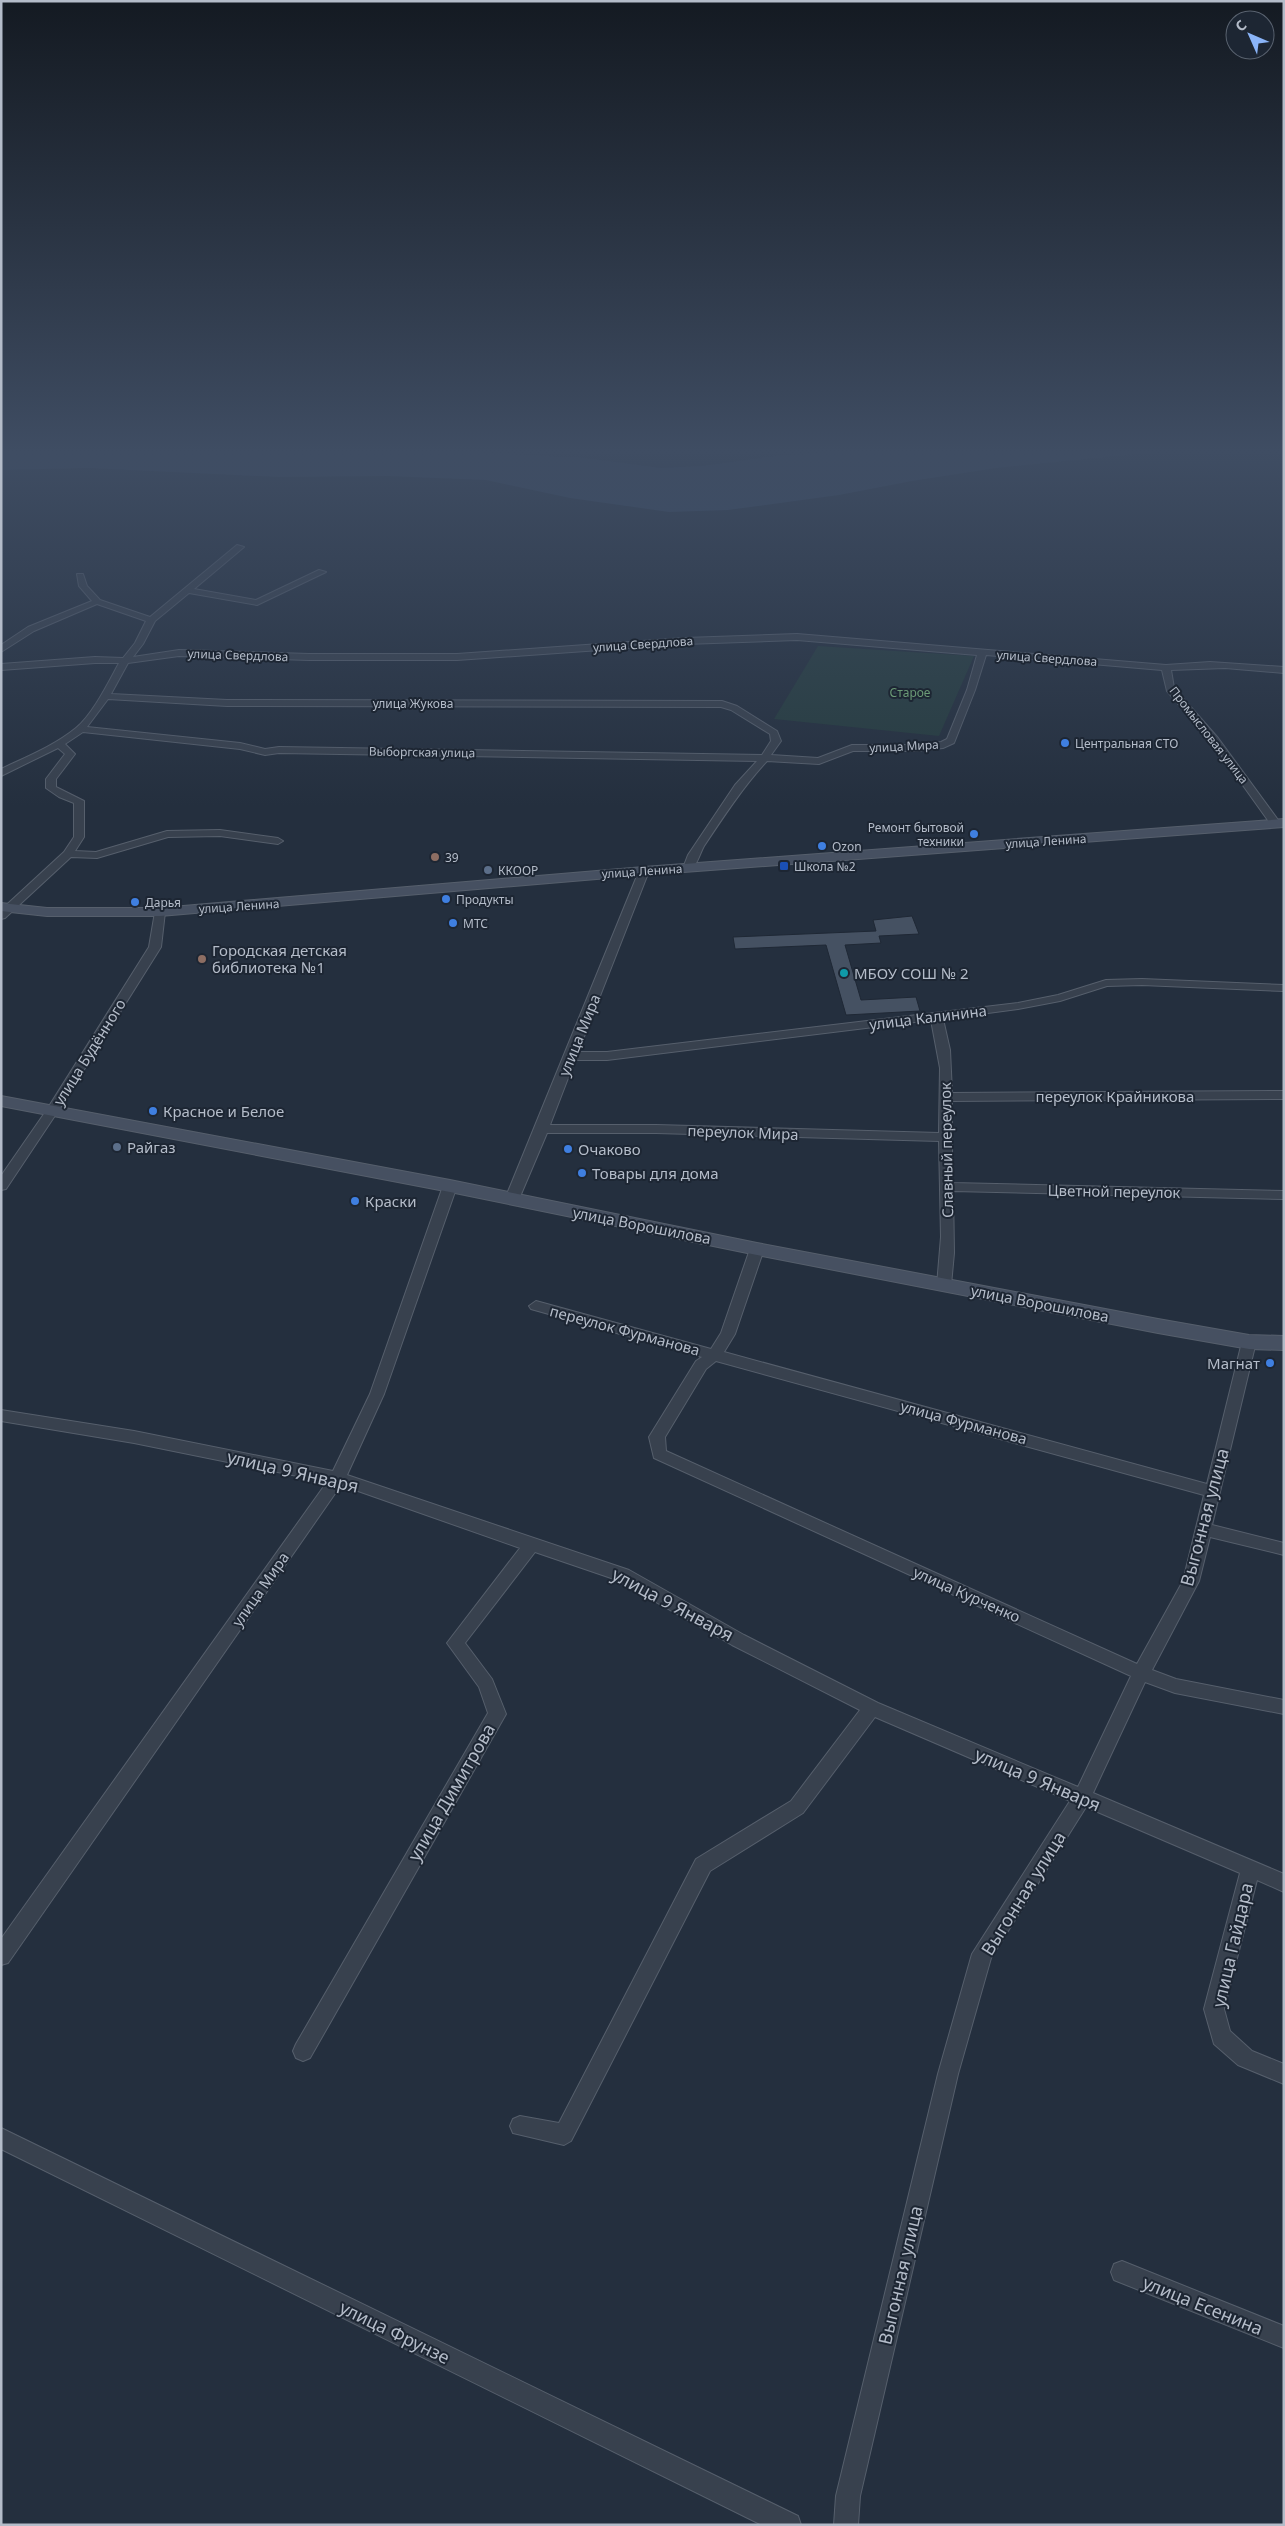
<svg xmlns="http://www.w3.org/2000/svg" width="1285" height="2526" viewBox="0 0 1285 2526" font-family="'Noto Sans',sans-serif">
  <rect width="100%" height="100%" fill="#242f3e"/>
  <polygon fill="#263c3f" points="818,646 974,656 939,736 774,719"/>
  <polygon fill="#394c67" points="1,452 466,452 586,458 661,468 702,466 775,456 836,452 1155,452 996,468 912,481 839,495 728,510 669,512 570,498 486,480 387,476 279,477 89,468 1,470"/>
  <polygon fill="#455162" stroke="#1f2835" points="912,916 919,934 879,936 881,943 845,945 861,1000 916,997 920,1011 846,1015 826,945 735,949 733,937 876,931 873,920"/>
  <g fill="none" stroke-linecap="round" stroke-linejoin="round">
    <defs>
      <g id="street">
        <path d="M237,545L244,547L194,589L256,600L319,570L326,572L257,605L189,593L155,621L143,644L133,657L179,650L309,654H457L685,638L797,634L1166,665L1210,662L1284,667V673L1225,668L1171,670L1174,688L1218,738L1281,824L1276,827L1272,826L1212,742L1167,691L1162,670L986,655L975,690L954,743L943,748L916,751H853L819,764L767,761C743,787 724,816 704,846C700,853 696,869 688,871L683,868L688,855L735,785L757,761L279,753L265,755L240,749L83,732L65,744L75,754L56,779V787L84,801V837L75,851L96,852L167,831L220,830L278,838L283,841L278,844L220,836L168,837L97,858L71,857L5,918L1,919V910L64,852L74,837V803L59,797L46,788V779L65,754L58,748L1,776V769C26,757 54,746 76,728C93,714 108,683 119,663H95L1,670V664L95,657L123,658L135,643L146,621L97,604L34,631L1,652V645L28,627L92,601L79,586L77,574H83L87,586L100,600L150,617ZM797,640L977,655L967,690L947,739L941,742L916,745H852L818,758L771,755L781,741L777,731L737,706L722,701L227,700L111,694L128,663L179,656L309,660H457L685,644ZM108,699L227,706L721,707L731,710L770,734L771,741L762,755L279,747L265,749L240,743L87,727Z"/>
        <path d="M644,868L649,871L578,1052H607L1018,1003L1058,995L1106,980L1142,979L1284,985V991L1142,985L1107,986L1060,1001L1018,1009L943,1019L950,1050L952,1093L1284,1091V1099L952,1101V1183L1284,1191V1199L953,1191L954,1253L951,1285L944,1290L937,1285L941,1237L939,1141L656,1133H547L519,1199L517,1202H507L505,1199L639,871ZM931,1020L940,1068L939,1133L656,1125H550L575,1060H607Z"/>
        <polygon points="160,909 165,912 161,947 58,1111 6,1189 1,1190 1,1176 46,1111 149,947 155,912"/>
        <path d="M450,1182L457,1186L384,1394L347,1475L629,1570L744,1635L878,1703L1078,1787L1131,1676L654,1458L649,1437L696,1361L702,1357L531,1309L529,1306L536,1301L711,1349L721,1333L750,1249L757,1244L764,1249L735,1334L724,1352L1207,1484L1242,1342L1249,1337L1256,1342L1212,1525L1284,1543V1555L1210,1537L1199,1581L1152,1670L1176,1679L1284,1700V1714L1175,1693L1145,1682L1093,1793L1284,1874V1892L1257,1880L1224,2009L1230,2031L1252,2051L1284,2064V2084L1238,2065L1214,2044L1204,2009L1240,1873L1086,1807L991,1958L958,2074L860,2496L858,2525H834L836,2496L938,2074L972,1954L1070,1801L875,1717L803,1813L710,1871L571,2141L564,2145L513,2133L510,2126L513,2119L520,2116L559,2123L696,1859L791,1801L860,1710L732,1645L617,1580L535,1552L465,1643L492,1679L506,1714L310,2058L303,2061L296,2058L293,2051L296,2044L488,1713L479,1687L447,1643L520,1548L341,1485L8,1963L1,1965V1939L327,1482L134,1443L1,1421V1410L134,1431L333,1471L370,1394L443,1186ZM716,1361L1204,1495L1183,1581L1137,1664L666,1451L665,1437L706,1369Z"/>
        <polygon points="1,2128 798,2516 801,2525 762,2525 1,2149"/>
        <polygon points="1122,2261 1284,2326 1284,2348 1114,2280 1111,2272 1114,2264"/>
      </g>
      <g id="secondary">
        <polygon points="1284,819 1284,827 644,875 160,916 47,916 1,911 1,903 47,908 160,908 644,867"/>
        <polygon points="1,1096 450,1180 757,1243 1158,1319 1249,1335 1284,1336 1284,1350 1249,1349 1158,1333 757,1255 450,1192 1,1106"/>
      </g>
    </defs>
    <use href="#street" stroke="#565f6c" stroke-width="2"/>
    <use href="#secondary" stroke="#565f6c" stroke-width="2"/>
    <use href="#street" fill="#38414e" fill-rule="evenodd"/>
    <use href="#secondary" fill="#465061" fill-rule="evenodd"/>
  </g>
  <linearGradient id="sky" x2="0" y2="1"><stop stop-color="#141a22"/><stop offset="0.56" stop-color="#3f4d63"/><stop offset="1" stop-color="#3f4d63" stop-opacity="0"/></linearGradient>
  <rect width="1285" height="806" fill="url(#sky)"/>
  <g fill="#3f7fe0" stroke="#1d2633" stroke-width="2">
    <circle cx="1065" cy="743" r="5"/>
    <circle cx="974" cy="834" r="5"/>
    <circle cx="822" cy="846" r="5"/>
    <circle cx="446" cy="899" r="5"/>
    <circle cx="135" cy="902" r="5"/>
    <circle cx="453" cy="923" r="5"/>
    <circle cx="153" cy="1111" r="5"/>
    <circle cx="568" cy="1149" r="5"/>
    <circle cx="582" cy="1173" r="5"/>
    <circle cx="355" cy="1201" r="5"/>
    <circle cx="1270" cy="1363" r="5"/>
  </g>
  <g fill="#8d6e63" stroke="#1d2633" stroke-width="2">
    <circle cx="435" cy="857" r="5"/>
    <circle cx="202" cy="959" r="5"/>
  </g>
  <rect fill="#1a4fb4" stroke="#1d2633" stroke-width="2" x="779" y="861" width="10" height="10" rx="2.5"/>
  <g fill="#5c6f8a" stroke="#1d2633" stroke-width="2">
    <circle cx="488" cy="870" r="5"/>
    <circle cx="117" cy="1147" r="5"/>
  </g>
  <circle fill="#0f9aa8" stroke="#1d2633" stroke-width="2" cx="844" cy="973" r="5"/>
  <g text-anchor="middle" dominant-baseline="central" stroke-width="4" stroke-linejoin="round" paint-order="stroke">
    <g font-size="12" fill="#b4bcc9" stroke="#1d2633">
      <text transform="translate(643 644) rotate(-4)">улица Свердлова</text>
      <text transform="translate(238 655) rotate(2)">улица Свердлова</text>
      <text transform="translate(1047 658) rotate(4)">улица Свердлова</text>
      <text x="413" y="703">улица Жукова</text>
      <text transform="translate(1209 735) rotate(52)">Промысловая улица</text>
      <text transform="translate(904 746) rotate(-3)">улица Мира</text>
      <text transform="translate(422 752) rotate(1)">Выборгская улица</text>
      <text transform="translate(1046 841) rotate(-4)">улица Ленина</text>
      <text transform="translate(642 871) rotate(-4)">улица Ленина</text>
      <text transform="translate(239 906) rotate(-4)">улица Ленина</text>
    </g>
    <g font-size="12" fill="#6b9a76" stroke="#1d2633">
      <text x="910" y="692">Старое</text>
    </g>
    <g font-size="12" fill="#b4bcc9" stroke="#1d2633" text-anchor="start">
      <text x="1075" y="743">Центральная СТО</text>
      <text x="964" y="827" text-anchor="end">Ремонт бытовой<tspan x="964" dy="14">техники</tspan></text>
      <text x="832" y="846">Ozon</text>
      <text x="445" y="857">39</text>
      <text x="794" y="866">Школа №2</text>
      <text x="498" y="870">ККООР</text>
      <text x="456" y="899">Продукты</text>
      <text x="145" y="902">Дарья</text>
      <text x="463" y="923">МТС</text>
    </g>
    <g font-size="15" fill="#b4bcc9" stroke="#1d2633" text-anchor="start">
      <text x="212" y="950">Городская детская<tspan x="212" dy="17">библиотека №1</tspan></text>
      <text x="854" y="973">МБОУ СОШ № 2</text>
      <text x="163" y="1111">Красное и Белое</text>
      <text x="127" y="1147">Райгаз</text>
      <text x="578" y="1149">Очаково</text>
      <text x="592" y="1173">Товары для дома</text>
      <text x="365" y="1201">Краски</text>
      <text x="1260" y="1363" text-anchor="end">Магнат</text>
    </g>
    <g font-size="15" fill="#b4bcc9" stroke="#1d2633">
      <text transform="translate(928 1017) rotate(-7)">улица Калинина</text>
      <text transform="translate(579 1035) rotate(-68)">улица Мира</text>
      <text transform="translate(89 1052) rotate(-58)">улица Будённого</text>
      <text x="1115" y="1096">переулок Крайникова</text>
      <text transform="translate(743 1132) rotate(2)">переулок Мира</text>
      <text transform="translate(946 1150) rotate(-91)">Славный переулок</text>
      <text transform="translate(1114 1191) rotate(1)">Цветной переулок</text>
      <text transform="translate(642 1225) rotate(11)">улица Ворошилова</text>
      <text transform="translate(1040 1303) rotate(11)">улица Ворошилова</text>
      <text transform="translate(625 1330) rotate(15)">переулок Фурманова</text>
      <text transform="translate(964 1422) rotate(15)">улица Фурманова</text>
      <text transform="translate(260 1589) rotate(-55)">улица Мира</text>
      <text transform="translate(967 1594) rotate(24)">улица Курченко</text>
    </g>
    <g font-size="18" fill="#b4bcc9" stroke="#1d2633">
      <text transform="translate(293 1471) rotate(13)">улица 9 Января</text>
      <text transform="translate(1204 1517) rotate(-75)">Выгонная улица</text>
      <text transform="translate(673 1604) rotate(28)">улица 9 Января</text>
      <text transform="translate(1038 1779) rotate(23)">улица 9 Января</text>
      <text transform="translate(451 1792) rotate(-60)">улица Димитрова</text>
      <text transform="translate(1023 1893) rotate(-58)">Выгонная улица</text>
      <text transform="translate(1232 1945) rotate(-77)">улица Гайдара</text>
      <text transform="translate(900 2275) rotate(-77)">Выгонная улица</text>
      <text transform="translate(1203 2305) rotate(22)">улица Есенина</text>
      <text transform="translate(395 2332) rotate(26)">улица Фрунзе</text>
    </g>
  </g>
  <rect width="1285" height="2526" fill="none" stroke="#b4bcc9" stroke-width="5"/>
  <g transform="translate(1250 35) rotate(315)"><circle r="24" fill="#1d2633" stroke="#59626f"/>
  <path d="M0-4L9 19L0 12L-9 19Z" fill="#8ab4f8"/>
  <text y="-8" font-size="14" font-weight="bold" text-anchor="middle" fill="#b4bcc9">С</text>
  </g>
</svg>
